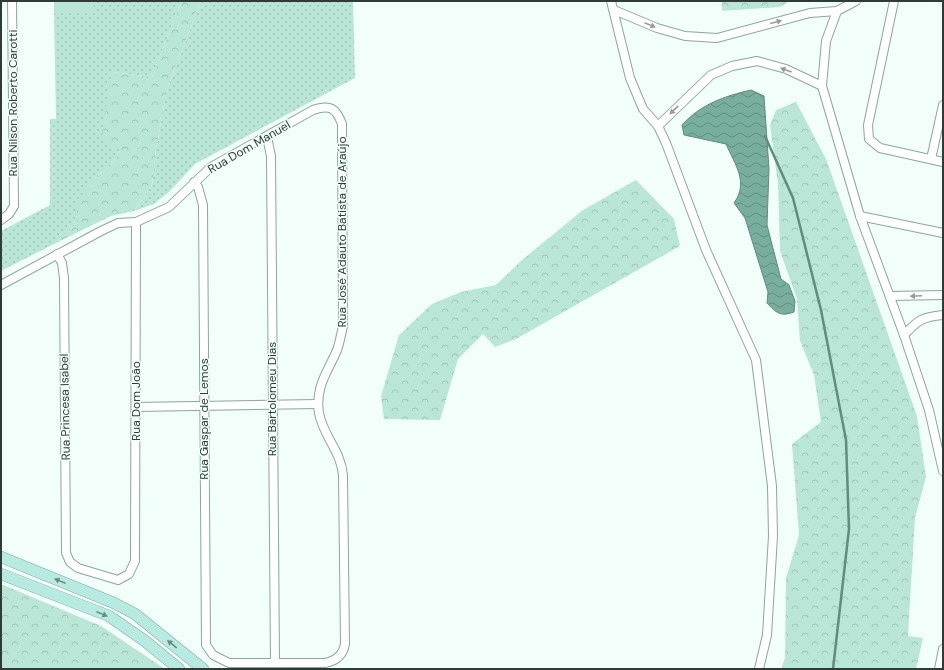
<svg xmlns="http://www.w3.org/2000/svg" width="944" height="670" viewBox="0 0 944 670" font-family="'DM Sans',sans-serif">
  <defs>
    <pattern id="grass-dots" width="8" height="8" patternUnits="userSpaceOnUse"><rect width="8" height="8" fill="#b9e6d7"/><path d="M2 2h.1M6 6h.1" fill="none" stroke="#9fc6b9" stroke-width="1.8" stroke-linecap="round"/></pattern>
    <pattern id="forest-crowns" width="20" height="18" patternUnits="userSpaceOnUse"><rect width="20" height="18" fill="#b9e6d7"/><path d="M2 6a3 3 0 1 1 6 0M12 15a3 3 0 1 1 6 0" fill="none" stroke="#9fc6b9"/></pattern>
    <pattern id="water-waves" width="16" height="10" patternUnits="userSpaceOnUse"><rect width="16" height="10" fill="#77ae9e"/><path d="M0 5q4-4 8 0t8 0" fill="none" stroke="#628f82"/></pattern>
  </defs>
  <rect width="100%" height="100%" fill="#f1fefa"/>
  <g fill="url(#grass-dots)">
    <polygon points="94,1 181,1 152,77 112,72 120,150 111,166 96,176 79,221 58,242 1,271 1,231 50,205 50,119 56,119 54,11 94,11"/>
    <polygon points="201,1 353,1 355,78 195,164 170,191 154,204 134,211 152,185 156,149 167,90"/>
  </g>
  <g fill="url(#forest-crowns)">
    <polygon points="181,1 201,1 167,90 156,149 152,185 134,211 111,216 58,242 79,221 75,204 96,176 111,166 120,150 106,144 102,132 112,72 152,77"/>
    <polygon points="722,1 790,1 780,7 722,11"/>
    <polygon points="796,102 826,159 917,416 926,477 915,518 908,636 923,638 916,669 781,669 785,658 786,578 799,535 792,444 821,422 814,375 800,341 797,299 780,251 778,184 770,125 776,110"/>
    <polygon points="636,180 674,219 680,246 516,339 495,347 483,334 458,359 440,420 384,419 381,396 399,335 432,304 461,292 496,285 522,260 583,210"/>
    <polygon points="1,584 101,626 165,669 1,669"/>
  </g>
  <rect fill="#b9e6d7" x="54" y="1" width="40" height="10"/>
  <path fill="url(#water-waves)" stroke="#618c7f" d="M751,90L764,96L769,169L767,225L781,279L789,285L795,301L794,312C781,317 776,313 767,303L768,292L745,218L734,203C749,182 735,165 726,144L684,135L682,125C701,104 725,96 751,90Z"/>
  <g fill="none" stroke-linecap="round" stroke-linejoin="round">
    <polyline stroke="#618c7f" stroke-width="2.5" points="765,136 793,198 821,310 846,440 849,529 833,669"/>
    <defs>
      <g id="street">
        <polyline points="611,1 630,78 643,109 658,126 666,143 706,250 756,360 772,486 773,536 767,635 759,669"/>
        <polyline points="894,1 868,125 869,139 880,148 943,162"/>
        <polyline points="614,10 657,28 685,36 717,38 810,13 837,11 856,1"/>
        <polyline points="837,11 826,41 822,86 860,216 904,335 929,410 943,471"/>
        <polyline points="658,126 711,75 732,66 757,61 786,69 822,86"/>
        <polyline points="267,137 271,156 275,663"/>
        <polyline points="931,159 943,105"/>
        <polyline points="860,216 943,233"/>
        <polyline points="1,220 9,214 14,206 12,1"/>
        <polyline points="57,254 62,263 64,278 66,553 70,562 78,568 118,580 129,574 135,561 136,222"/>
        <path d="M1,285L101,231L118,223L136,222L169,207L211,167L313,110C330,104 336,108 342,124L343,326C341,334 340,342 337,350C328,372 315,386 319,413C323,436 341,451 343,475L345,644C343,655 336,661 325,663H229L213,655L206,645L203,205L198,187L194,182"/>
        <polyline points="890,296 943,295"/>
        <path d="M904,335C918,320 922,317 943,315"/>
        <polyline points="136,407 318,404"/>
        <polyline points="939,669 943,649"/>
      </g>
      <g id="secondary">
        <polyline points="1,557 114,603 135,614 203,669"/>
        <polyline points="1,574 109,616 145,641 179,669"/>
      </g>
    </defs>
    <use href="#street" stroke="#89a79d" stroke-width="10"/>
    <use href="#secondary" stroke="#89a79d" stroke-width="12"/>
    <use href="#street" stroke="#fff" stroke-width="8"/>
    <use href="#secondary" stroke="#b7eae0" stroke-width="11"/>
  </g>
  <defs><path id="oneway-solid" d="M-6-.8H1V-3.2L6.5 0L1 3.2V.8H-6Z"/></defs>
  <g fill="#979d9b">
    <use href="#oneway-solid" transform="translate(776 22) rotate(-15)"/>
    <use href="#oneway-solid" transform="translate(650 25) rotate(22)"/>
    <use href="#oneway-solid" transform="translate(786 70) rotate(-160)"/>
    <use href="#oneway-solid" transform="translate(674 110) rotate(136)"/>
    <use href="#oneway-solid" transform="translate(916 296) rotate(178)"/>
  </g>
  <g fill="#6c8a83">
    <use href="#oneway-solid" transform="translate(60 581) rotate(-158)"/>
    <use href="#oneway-solid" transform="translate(102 614) rotate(22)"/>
    <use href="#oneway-solid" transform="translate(172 644) rotate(-141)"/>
  </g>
  <g text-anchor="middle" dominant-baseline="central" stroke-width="3" stroke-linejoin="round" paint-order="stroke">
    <g font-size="12" fill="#2f3b37" stroke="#f1fefa">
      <text transform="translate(13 103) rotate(-90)">Rua Nilson Roberto Carotti</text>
      <text transform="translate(249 147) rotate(-30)">Rua Dom Manuel</text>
      <text transform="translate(342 232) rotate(-90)">Rua José Adauto Batista de Araújo</text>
      <text transform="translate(272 399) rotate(-90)">Rua Bartolomeu Dias</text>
      <text transform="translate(136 401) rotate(-90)">Rua Dom João</text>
      <text transform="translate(65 407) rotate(-91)">Rua Princesa Isabel</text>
      <text transform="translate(204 419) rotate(-90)">Rua Gaspar de Lemos</text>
    </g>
  </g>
  <rect width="944" height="670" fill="none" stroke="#2f3b37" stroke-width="4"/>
</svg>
